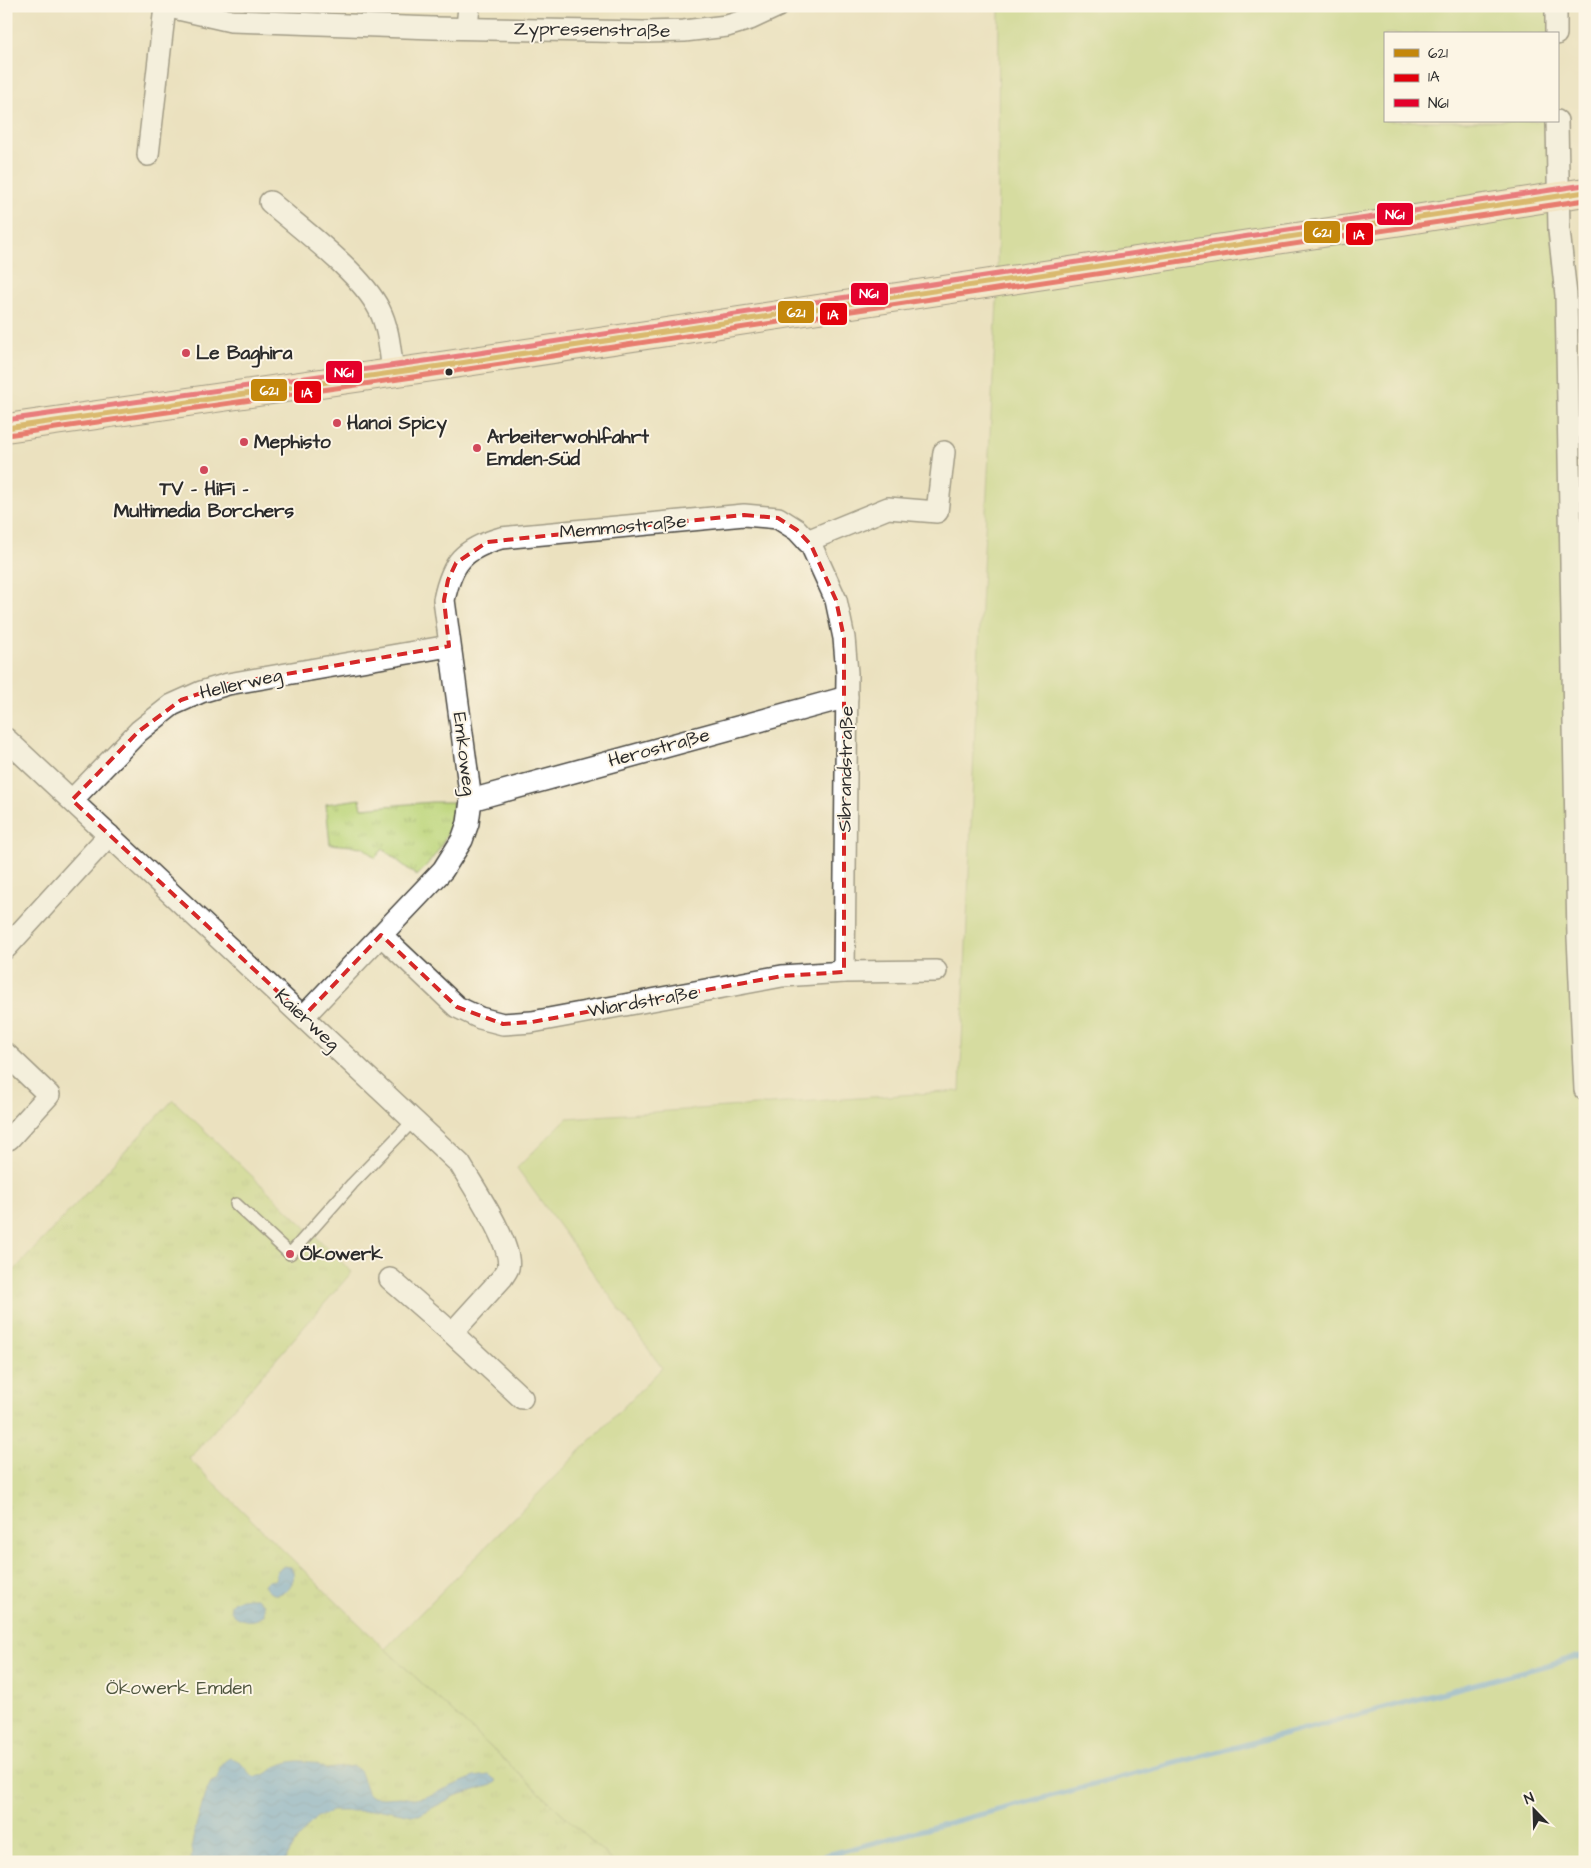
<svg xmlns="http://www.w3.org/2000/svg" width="1591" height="1868" viewBox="0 0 1591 1868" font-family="'Architects Daughter',sans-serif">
  <defs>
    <pattern id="park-tufts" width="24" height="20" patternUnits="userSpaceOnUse" patternTransform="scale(1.25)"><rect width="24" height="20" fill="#bcd57a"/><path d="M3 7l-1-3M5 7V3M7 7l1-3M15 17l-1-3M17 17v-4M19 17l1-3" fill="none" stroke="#a2b76a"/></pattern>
    <pattern id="water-waves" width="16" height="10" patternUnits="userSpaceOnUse" patternTransform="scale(1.25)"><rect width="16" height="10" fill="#64a3d6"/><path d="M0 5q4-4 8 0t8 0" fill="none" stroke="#5385ae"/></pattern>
  </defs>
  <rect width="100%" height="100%" fill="#fcf5e5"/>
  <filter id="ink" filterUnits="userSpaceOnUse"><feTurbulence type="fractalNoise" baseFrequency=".02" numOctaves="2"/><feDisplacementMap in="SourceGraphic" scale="10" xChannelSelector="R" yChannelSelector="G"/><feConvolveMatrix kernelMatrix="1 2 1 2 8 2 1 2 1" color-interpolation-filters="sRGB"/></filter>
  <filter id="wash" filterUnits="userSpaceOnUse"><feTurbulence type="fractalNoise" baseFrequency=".0096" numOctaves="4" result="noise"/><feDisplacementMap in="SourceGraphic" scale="20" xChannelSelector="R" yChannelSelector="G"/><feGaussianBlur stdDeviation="1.12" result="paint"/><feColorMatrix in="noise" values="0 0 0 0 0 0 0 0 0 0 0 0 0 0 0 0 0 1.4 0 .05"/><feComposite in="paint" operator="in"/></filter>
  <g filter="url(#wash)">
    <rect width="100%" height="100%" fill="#ebe1bf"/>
    <polygon fill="#bcd57a" stroke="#748052" points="999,6 1556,6 1556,34 1385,34 1385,121 1557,121 1575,720 1585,720 1585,1862 614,1862 385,1649 662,1368 517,1168 567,1118 960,1091 976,703 997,301"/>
    <g fill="url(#park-tufts)" stroke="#748052">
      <path d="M360,799L362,808L432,802H453C453,835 438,853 417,876L383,849L375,858L363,847L330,844L326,804Z"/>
      <polygon points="173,1100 352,1272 189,1459 385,1649 614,1862 6,1862 6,1279"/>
    </g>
    <g fill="url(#water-waves)" stroke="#486780">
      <path d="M284,1566L291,1567C302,1585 274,1607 264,1585L267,1581L275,1580L277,1571Z"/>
      <path d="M248,1598H256L264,1604V1615C249,1629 222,1613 233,1602C237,1599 244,1599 248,1598Z"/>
      <path d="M230,1758C244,1760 244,1772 255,1777C258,1776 263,1776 266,1774C271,1771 274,1767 280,1765C294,1759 314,1759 325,1769L353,1766L359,1770L368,1794L373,1797L383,1798L401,1797L413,1799L425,1797L474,1777L489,1775L497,1781L492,1785L455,1796L419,1815H411L382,1809L366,1811H332L317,1817L309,1825L297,1840L284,1862H191L193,1838L204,1797L211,1782L218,1779C219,1768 220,1763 230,1758Z"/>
    </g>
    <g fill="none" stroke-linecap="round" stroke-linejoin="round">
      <g stroke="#64a3d6" stroke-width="5.5">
        <polyline points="1584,223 1585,223"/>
        <polyline points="801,1862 1585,1655"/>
      </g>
    </g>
  </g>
  <g filter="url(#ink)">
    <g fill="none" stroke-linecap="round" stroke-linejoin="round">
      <defs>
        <polyline id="service" points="236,1204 290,1254 352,1184 414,1120"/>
        <g id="minor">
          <polyline points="165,6 231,21 434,28 643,32 684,31 727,26 750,19 778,6"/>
          <polyline points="1556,6 1556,34"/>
          <polyline points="467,28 469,6"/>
          <polyline points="1557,121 1559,230 1566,295 1578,937 1585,1090"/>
          <polyline points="148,155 165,7"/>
          <path d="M270,202C302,230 360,272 379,309C389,328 390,351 393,372"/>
          <polyline points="807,541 888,508 937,512 944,452"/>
          <path d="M6,739L460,1164C472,1185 514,1246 508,1268C507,1271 504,1275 502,1278L452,1333L522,1398"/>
          <polyline points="72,800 139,731 172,705 201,692 228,684 449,646"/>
          <polyline points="471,800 847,697"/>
          <polyline points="381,935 457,1007 480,1018 503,1024 532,1022 782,976 844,972 936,971"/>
          <polyline points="6,948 109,835"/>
          <path d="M304,1016L443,870L462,840L468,823L471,800L444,600C452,562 463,549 501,538L744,515L778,518L797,530L811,545L836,600L844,638L847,673L844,972"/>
          <polyline points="6,1054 49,1095 9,1139"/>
          <polyline points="390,1279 452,1333"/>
        </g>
        <polyline id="secondary" points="6,428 447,365 1402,221 1585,192"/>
      </defs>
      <use href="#service" stroke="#484641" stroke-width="14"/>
      <use href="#minor" stroke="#484641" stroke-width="24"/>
      <use href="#secondary" stroke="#484641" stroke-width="30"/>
      <use href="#service" stroke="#fff" stroke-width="11"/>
      <use href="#minor" stroke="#fff" stroke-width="21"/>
      <use href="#secondary" stroke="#fbe6c4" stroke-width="28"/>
      <defs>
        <polyline id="bus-1" points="6,428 447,365 1585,192"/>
        <polyline id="bus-2" points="7,435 448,372 1585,200"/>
        <polyline id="bus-3" points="6,420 446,358 1584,185"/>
      </defs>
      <use href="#bus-1" stroke="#fcf5e5" stroke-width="9"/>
      <use href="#bus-2" stroke="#fcf5e5" stroke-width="9"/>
      <use href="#bus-3" stroke="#fcf5e5" stroke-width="9"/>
      <use href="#bus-1" stroke="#c4870b" stroke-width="5"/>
      <use href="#bus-2" stroke="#e3000b" stroke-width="5"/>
      <use href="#bus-3" stroke="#e4002b" stroke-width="5"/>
    </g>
  </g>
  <path d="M0 0H1591V1868H0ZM744,515L778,518L797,530L811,545L836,600L844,638V972L782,976L532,1022L503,1024L457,1007L381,935L304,1016L72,800L139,731L181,700L228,684L449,646L444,600L448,580L456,563L487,542Z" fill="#ebe1bf" fill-opacity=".55" fill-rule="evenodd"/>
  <path fill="none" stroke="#d62828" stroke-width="4" stroke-dasharray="10 6" stroke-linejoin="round" d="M744,515L778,518L797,530L811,545L836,600L844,638V972L782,976L532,1022L503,1024L457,1007L381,935L304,1016L72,800L139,731L181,700L228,684L449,646L444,600L448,580L456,563L487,542Z"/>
  <g fill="#d1495b" stroke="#fcf5e5" stroke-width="2">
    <circle cx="186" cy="353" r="5"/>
    <circle cx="337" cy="423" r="5"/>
    <circle cx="244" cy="442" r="5"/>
    <circle cx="477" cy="448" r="5"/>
    <circle cx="204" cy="470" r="5"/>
    <circle cx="290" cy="1254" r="5"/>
  </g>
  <circle fill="#2b2b2b" stroke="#fcf5e5" stroke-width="2" cx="449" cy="372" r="4.5"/>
  <g text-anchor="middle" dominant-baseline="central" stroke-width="4" stroke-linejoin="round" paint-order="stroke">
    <g font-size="19" fill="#2b2b2b" stroke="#fcf5e5">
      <text transform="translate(592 30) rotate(1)">Zypressenstraße</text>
      <text transform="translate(623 527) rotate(-5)">Memmostraße</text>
      <text transform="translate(241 684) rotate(-13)">Hellerweg</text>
      <text transform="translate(659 748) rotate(-15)">Herostraße</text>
      <text transform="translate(464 754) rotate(83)">Emkoweg</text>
      <text transform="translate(846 769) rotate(-89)">Sibrandstraße</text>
      <text transform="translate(643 1002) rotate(-10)">Wiardstraße</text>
      <text transform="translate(307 1020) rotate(43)">Kaierweg</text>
    </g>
    <g font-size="19" font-weight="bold" fill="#2b2b2b" stroke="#fcf5e5" text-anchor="start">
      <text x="196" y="353">Le Baghira</text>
      <text x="347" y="423">Hanoi Spicy</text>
      <text x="487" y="437">Arbeiterwohlfahrt<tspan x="487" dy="22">Emden-Süd</tspan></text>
      <text x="254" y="442">Mephisto</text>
      <text x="204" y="489" text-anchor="middle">TV - HiFi -<tspan x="204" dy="22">Multimedia Borchers</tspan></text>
      <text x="300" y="1254">Ökowerk</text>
    </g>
    <g font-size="19" fill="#4f563f" stroke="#fcf5e5">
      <text x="179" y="1688">Ökowerk Emden</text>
    </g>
  </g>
  <g stroke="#fcf5e5" stroke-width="2">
    <rect x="1376" y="202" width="38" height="24" rx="5" fill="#e4002b"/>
    <rect x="1303" y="220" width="38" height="24" rx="5" fill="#c4870b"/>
    <rect x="1345" y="222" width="29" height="24" rx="5" fill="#e3000b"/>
    <rect x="850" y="282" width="39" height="24" rx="5" fill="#e4002b"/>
    <rect x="777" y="300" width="38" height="24" rx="5" fill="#c4870b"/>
    <rect x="819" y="302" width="29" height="24" rx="5" fill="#e3000b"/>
    <rect x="325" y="360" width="38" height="24" rx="5" fill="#e4002b"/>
    <rect x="250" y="378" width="38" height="24" rx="5" fill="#c4870b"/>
    <rect x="293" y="380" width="29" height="24" rx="5" fill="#e3000b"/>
  </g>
  <g font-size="14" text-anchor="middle" font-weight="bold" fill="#fff">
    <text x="1395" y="219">N61</text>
    <text x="1322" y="237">621</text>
    <text x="1359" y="239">1A</text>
    <text x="869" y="298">N61</text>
    <text x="796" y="317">621</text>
    <text x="833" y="319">1A</text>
    <text x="344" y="377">N61</text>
    <text x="269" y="395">621</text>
    <text x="307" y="397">1A</text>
  </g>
  <rect width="1591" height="1868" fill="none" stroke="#fcf5e5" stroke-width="25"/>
  <rect x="1384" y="32" width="175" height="90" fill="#fcf5e5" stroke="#a8a49b"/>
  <rect x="1394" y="49" width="25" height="8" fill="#c4870b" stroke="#a8a49b"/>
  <text x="1428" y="58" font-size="15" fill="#2b2b2b">621</text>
  <rect x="1394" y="74" width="25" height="8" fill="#e3000b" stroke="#a8a49b"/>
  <text x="1428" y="82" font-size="15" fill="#2b2b2b">1A</text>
  <rect x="1394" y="99" width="25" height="8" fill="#e4002b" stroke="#a8a49b"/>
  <text x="1428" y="108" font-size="15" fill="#2b2b2b">N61</text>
  <g transform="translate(1534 1810) rotate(337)" stroke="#fcf5e5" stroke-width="4" paint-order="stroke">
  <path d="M0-4L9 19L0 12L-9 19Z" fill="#2b2b2b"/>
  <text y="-8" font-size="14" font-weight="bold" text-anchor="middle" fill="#2b2b2b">N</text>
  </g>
</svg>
